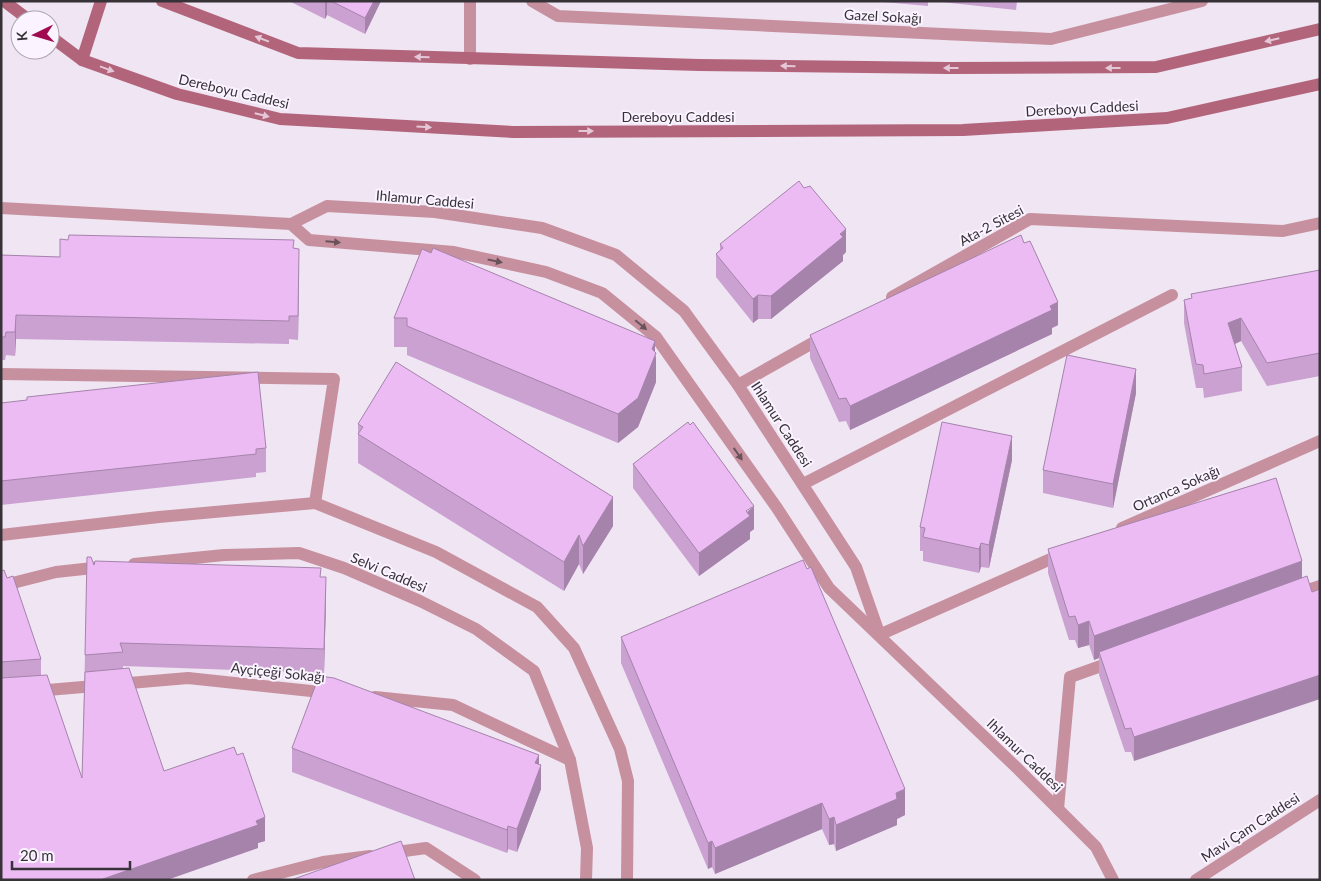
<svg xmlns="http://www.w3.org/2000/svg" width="1321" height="881" viewBox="0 0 1321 881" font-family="Lato,sans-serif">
  <rect width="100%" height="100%" fill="#efe5f3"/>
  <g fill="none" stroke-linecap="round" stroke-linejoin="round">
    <g stroke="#c7909f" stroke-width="12">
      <polyline points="470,1 470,59"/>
      <polyline points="532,1 558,16 1051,39 1202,1"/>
      <polyline points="1,208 291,224 309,240 454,252 546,272 602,293 656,337 777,508 829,588 1017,768 1096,847 1113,880"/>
      <polyline points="291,224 327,206 435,212 542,228 616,255 684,311 738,385 856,567 879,633"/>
      <polyline points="892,297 1030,219 1283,231 1320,223"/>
      <polyline points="1,374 334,379 315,503"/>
      <polyline points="738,385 825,336"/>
      <polyline points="803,484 1172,295"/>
      <polyline points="1122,528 1320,441"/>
      <polyline points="1,535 159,517 315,503 436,552 537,607 574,648 620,749 628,781 627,880"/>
      <polyline points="134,564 224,555 299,553 344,568 420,601 476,629 534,671 570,760 587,848 586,880"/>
      <polyline points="1,586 56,572 102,567"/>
      <polyline points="1296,594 1320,586"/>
      <polyline points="879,635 1062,554"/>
      <polyline points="1,694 188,678 330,693"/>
      <polyline points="375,697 453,705 570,760"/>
      <polyline points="1058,809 1070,677 1115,661"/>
      <polyline points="390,853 426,848 475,880"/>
      <polyline points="253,880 323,862 370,856"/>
      <polyline points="1196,880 1320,800"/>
    </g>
    <g stroke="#b2647b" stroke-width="12">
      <polyline points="4,1 29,20"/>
      <polyline points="162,1 298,53 699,65 948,68 1156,67 1320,29"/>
      <polyline points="50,36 82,60 177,94 280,119 513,132 963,130 1167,118 1320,84"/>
      <polyline points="82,60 101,1"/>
    </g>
  </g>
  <g fill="#cba1d2">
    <polygon points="289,1 381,1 365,34 327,15 325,19"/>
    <polygon points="872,1 928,1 928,6"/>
    <polygon points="932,1 1017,1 1016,10"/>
    <polygon points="720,244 846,252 843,255 843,261 771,319 758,319 753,323 716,277 716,254 720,250"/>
    <polygon points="294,248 299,272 298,340 289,339 289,344 16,339 15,356 6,355 5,360 1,360 1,255 60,257"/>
    <polygon points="422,249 655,352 656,382 638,427 618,443 407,355 407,347 394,347 394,318"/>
    <polygon points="1320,270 1320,376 1267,386 1241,341 1235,344 1242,367 1242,391 1204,398 1203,388 1196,388 1184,323 1184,300"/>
    <polygon points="1058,325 1052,328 1052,334 850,430 846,421 839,422 810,358 810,335"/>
    <polygon points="1136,393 1113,508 1043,493 1043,470"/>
    <polygon points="1,403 266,448 266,472 256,473 256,477 1,505"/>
    <polygon points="358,424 613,526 583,574 579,564 564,591 358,463"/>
    <polygon points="1012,460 989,568 981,567 979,573 923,561 923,551 920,551 920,527"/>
    <polygon points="633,464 754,529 750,532 750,539 699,576 633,488"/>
    <polygon points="1276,478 1134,761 1131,752 1125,752 1099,675 1099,658 1094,660 1089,645 1078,648 1075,640 1069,640 1048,573 1048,549"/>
    <polygon points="94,565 321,577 326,600 324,673 123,666 123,668 164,771 265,841 258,843 258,848 1,880 1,571 41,659 41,675 82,778 85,655"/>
    <polygon points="621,637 905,815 897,819 897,825 836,851 834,844 829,845 822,829 715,874 712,867 708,869 621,663"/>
    <polygon points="292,748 539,765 541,789 517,852 508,849 507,853 292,772"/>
  </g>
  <g fill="#a583ab">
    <polygon points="326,1 327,1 327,15 325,19 325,3"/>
    <polygon points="374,1 381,1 365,34 365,18"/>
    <polygon points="2,101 2,124 1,126 1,103"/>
    <polygon points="846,229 846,252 843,255 843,261 771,319 771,296"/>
    <polygon points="299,249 299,272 298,340 298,316"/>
    <polygon points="758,295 758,319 753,323 753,299"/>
    <polygon points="1058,302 1058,325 1052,328 1052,334 850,430 850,406"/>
    <polygon points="16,315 16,339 15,356 15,332"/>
    <polygon points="1241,318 1241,341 1228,347 1228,323"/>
    <polygon points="655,341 655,358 656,353 656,382 638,427 618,443 618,414 652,349"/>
    <polygon points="1136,369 1136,393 1113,508 1113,484"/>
    <polygon points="1012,436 1012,460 989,568 989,545"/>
    <polygon points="613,497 613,526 583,574 583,546"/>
    <polygon points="754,506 754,529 750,532 750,539 699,576 699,553"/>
    <polygon points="579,535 579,564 564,591 564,562"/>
    <polygon points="981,543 981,567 979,573 979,549"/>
    <polygon points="1302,561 1302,584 1099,652 1099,658 1094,660 1094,636"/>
    <polygon points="326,577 326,600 324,673 324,649"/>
    <polygon points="1089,621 1089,645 1078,648 1078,625"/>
    <polygon points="1320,675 1320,699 1134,761 1134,737"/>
    <polygon points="539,755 539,771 541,765 541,789 517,852 517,829 535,763"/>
    <polygon points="905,789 905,815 897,819 897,825 836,851 836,825 896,793"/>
    <polygon points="822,803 822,829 715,874 715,848"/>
    <polygon points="265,817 265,841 258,843 258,848 167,880 100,880"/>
    <polygon points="834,817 834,844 829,845 829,819"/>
    <polygon points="508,826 508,849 507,853 507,830"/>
    <polygon points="712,841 712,867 708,869 708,843"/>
  </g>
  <g fill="#ecbbf4" stroke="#a583ab">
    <polygon points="331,1 374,1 365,18"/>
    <polygon points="799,181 804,188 810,186 846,229 840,234 843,237 771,296 758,295 753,299 716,254 723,248 720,244"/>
    <polygon points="69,235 294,240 293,248 299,249 298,316 289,316 289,321 16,315 15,332 6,332 5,337 1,337 1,255 60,257 60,239 68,240"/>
    <polygon points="1021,235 1024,243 1030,241 1058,302 1050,306 1052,310 850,406 846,398 839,399 810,335"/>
    <polygon points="433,248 655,341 652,349 656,353 638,398 618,414 407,326 407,318 394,318 422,249 431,253"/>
    <polygon points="1320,270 1320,353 1267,363 1241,318 1228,323 1242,367 1204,374 1203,365 1196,364 1184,300 1192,298 1191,294"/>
    <polygon points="1067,355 1136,369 1113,484 1043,470"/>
    <polygon points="396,362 613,497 583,546 579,535 564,562 358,434 363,427 358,424"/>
    <polygon points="258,372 266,448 256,449 256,454 1,481 1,403 27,400 27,397"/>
    <polygon points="688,422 690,425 693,422 754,506 746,511 750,516 699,553 633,464"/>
    <polygon points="942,422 1012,436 989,545 981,543 979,549 923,537 925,528 920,527"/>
    <polygon points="1276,478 1302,561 1094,636 1089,621 1078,625 1075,616 1069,617 1048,549"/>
    <polygon points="87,557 91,557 94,565 95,561 321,568 320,577 326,577 324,649 120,643 123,652 85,655"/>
    <polygon points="803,560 807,569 811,567 905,789 896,793 897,799 836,825 834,817 829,819 822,803 715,848 712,841 708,843 621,637"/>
    <polygon points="4,570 7,578 13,576 41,659 1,662 1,571"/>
    <polygon points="1307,576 1312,592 1320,589 1320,675 1134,737 1131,728 1125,729 1099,652"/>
    <polygon points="129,668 164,771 234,747 237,755 243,753 265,817 256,821 258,825 100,880 1,880 1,678 47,675 82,778 85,672"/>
    <polygon points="319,676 334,678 539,755 535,763 541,765 517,829 508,826 507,830 292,748"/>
    <polygon points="401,841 415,880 291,880"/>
  </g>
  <defs><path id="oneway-solid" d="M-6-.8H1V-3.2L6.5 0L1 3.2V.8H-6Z" transform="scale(1.25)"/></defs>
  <g fill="#e5c8d7">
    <use href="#oneway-solid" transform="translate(262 39) rotate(-159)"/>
    <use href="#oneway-solid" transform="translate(1272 40) rotate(167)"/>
    <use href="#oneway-solid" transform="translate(422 57) rotate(-178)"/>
    <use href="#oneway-solid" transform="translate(788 66) rotate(-179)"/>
    <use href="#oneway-solid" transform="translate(951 68) rotate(-180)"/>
    <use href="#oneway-solid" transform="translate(1113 68) rotate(180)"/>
    <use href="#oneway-solid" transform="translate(107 69) rotate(20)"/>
    <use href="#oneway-solid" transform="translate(262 115) rotate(14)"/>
    <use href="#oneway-solid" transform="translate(424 127) rotate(3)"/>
    <use href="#oneway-solid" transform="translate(586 131)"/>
  </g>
  <g fill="#69535b">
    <use href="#oneway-solid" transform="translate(333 242) rotate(5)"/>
    <use href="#oneway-solid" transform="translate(495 261) rotate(12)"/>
    <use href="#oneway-solid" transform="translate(641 325) rotate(40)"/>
    <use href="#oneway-solid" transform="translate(738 454) rotate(55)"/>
  </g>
  <g text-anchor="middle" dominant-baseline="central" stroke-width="4" stroke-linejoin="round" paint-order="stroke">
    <g font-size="14" fill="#363237" stroke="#fbf3ff">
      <text transform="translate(883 16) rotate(3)">Gazel Sokağı</text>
      <text transform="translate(234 91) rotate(13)">Dereboyu Caddesi</text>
      <text transform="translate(1082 108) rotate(-3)">Dereboyu Caddesi</text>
      <text x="678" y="116">Dereboyu Caddesi</text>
      <text transform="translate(425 199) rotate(5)">Ihlamur Caddesi</text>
      <text transform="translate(991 225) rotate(-28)">Ata-2 Sitesi</text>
      <text transform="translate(782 424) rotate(57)">Ihlamur Caddesi</text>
      <text transform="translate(1176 488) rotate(-24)">Ortanca Sokağı</text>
      <text transform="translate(389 572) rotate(23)">Selvi Caddesi</text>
      <text transform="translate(278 672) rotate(6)">Ayçiçeği Sokağı</text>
      <text transform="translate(1025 755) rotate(44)">Ihlamur Caddesi</text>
      <text transform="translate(1250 827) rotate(-33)">Mavi Çam Caddesi</text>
    </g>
  </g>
  <rect width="1321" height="881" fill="none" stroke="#363237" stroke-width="5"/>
  <g transform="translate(35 35) rotate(265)"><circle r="24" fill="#fbf3ff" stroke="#aca6af"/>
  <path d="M0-4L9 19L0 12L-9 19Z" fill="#9f0a50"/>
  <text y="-8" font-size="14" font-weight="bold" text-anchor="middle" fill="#363237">K</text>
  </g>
  <path d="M12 861v8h118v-8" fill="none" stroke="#363237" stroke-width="2.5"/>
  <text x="20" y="861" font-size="15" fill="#363237" stroke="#fbf3ff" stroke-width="4" paint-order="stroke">20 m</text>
</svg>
